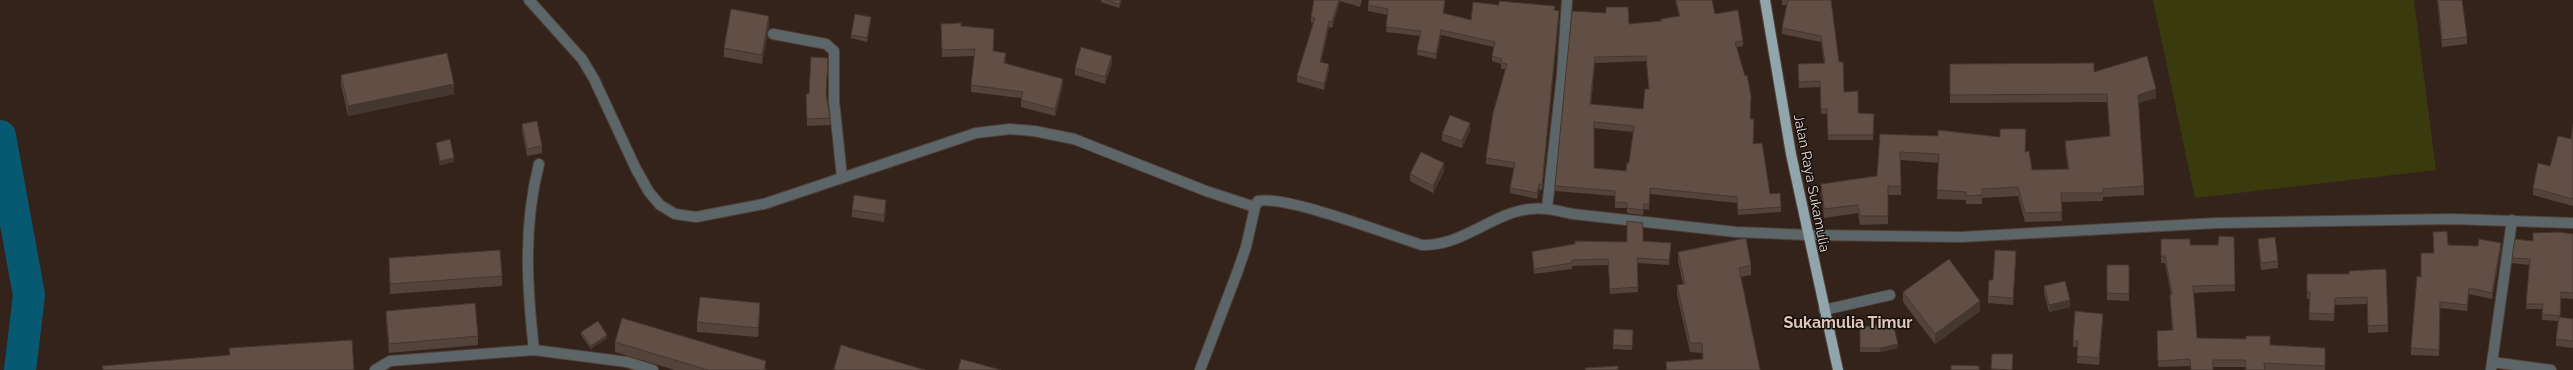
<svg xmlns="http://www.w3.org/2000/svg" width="2573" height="370" viewBox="0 0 2573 370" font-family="Raleway,sans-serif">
  <rect width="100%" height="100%" fill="#34231b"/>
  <polygon fill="#393a0e" points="2153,0 2414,0 2436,170 2195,198"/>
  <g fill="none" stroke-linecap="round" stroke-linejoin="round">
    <polyline stroke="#075972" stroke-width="32" points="0,136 29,295 20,370"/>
    <defs>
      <g id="minor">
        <polyline points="529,0 582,59 594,79 636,169 649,192 660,205 675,214 696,217 764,204 976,133 1010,129 1034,131 1074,139 1206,191 1255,207"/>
        <polyline points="773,34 826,44 834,51 834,101 842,177"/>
        <polyline points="1547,208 1562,75 1567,0"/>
        <polyline points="1824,310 1890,295"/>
        <path d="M534,350C527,287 523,226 539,164"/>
        <polyline points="2492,362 2551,370"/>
        <polyline points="375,370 390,361 534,350 627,362 653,370"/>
        <path d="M1200,370L1237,273L1246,247L1255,207L1258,201C1287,195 1389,235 1422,245C1461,247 1492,213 1530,209C1545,207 1558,211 1573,214L1736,232L1807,235L1961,237L2217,223L2452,219L2573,223"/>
        <polyline points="2491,370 2512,220"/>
      </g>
      <polyline id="major" points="1765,0 1791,154 1838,370"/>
    </defs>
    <use href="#minor" stroke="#504039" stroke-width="12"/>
    <use href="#major" stroke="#504039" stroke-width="12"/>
    <use href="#minor" stroke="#5c6669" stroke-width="10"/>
    <use href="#major" stroke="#90a5ac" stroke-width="10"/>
  </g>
  <g fill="#53433b" fill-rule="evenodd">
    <polygon points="1101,0 1122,0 1119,8 1101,2"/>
    <polygon points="1314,0 1362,0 1360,7 1340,1 1332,28 1329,27 1321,62 1329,70 1324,90 1297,82 1297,76 1313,23 1311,23 1311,17"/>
    <path d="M1675,0H1712L1715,14L1743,41V46L1737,47L1750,119L1754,125L1753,144L1770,194L1781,207V212L1738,215L1737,203L1650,194L1649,210L1644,209L1643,215L1627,213V208H1615V196L1555,191V186L1572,11L1629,24L1661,21V19L1679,16ZM1646,61L1649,89L1643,109L1591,104L1595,63ZM1594,128L1633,132L1629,163L1626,171L1594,168Z"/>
    <polygon points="1782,0 1831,0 1839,62 1844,92 1858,113 1874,120 1873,140 1828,140 1827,114 1821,114 1820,87 1799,88 1798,70 1824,63 1821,42 1782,34 1782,28 1787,5 1782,5"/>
    <polygon points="2437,0 2462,0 2467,37 2467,44 2442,47"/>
    <polygon points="1368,5 1445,5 1443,13 1471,20 1555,10 1559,16 1542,190 1539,190 1537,199 1510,193 1510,188 1514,168 1486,164 1486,158 1505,69 1501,69 1501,64 1492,61 1492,56 1494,47 1441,35 1436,59 1417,55 1417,50 1420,36 1386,32 1388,15 1368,11"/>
    <polygon points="871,21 867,42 851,38 851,35"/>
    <polygon points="941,24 961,26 994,36 993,51 1006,60 1005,63 1063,85 1055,116 1021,107 1021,98 971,92 971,85 974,56 942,57"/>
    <polygon points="769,26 762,64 724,57 724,48"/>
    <polygon points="1112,63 1105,84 1075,75 1075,68"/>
    <polygon points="1950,64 2094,72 2156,98 2138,103 2144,186 2144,195 2103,197 2103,201 2061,202 2062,221 2025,222 2018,196 1982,198 1982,204 1966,204 1966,200 1937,199 1939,163 1901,160 1901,195 1888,195 1888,224 1860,225 1858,213 1824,218 1821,193 1821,184 1877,176 1880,134 2025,152 2032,170 2068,169 2065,149 2065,141 2110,136 2107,102 1950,103"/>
    <polygon points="828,65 826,95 830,118 830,125 807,126 806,94 809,94"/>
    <polygon points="341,75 454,94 348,116 341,85"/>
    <polygon points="522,124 542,146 542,153 527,156 522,131"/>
    <polygon points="2573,124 2573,206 2533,195 2533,188 2571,139"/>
    <polygon points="1470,130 1462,148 1442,141 1442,134"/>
    <polygon points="436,143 454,162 440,165 436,147"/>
    <polygon points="1444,171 1433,193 1410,181 1410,174"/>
    <polygon points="886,207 884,222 852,217 852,210"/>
    <polygon points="2433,232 2448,245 2501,249 2492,299 2469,294 2467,311 2440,308 2439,356 2411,355 2411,348 2421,277 2434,253"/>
    <polygon points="2573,234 2573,299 2561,298 2560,318 2573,319 2573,348 2556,346 2556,339 2558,321 2542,320 2542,309 2526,309 2529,265 2512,263 2512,258 2533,241"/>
    <polygon points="2234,237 2235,291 2193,293 2197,338 2270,345 2325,348 2325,370 2246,370 2245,367 2213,367 2213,370 2191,370 2190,366 2158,367 2157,331 2172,330 2170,301 2170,295 2171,295 2165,263 2161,263 2161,239 2190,245 2218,245"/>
    <polygon points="2258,239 2278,261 2278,268 2261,270 2258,246"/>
    <polygon points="1643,241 1671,249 1669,265 1637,263 1638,292 1610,294 1608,265 1572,266 1572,269 1534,274 1532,252 1627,242"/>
    <polygon points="1678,252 1751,265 1751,275 1741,277 1760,370 1666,370 1666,362 1703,359 1702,353 1690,352 1677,295 1677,285 1683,284 1678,261"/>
    <polygon points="389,258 502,276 502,286 390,294"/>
    <polygon points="2016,258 2013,305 1988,303 1988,296 1993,280"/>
    <polygon points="2107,265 2129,265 2129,301 2107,300"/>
    <polygon points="2349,271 2388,325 2388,332 2368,333 2367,304 2335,305 2334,321 2309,320 2310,299 2307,299 2307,274 2349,274"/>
    <polygon points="2044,286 2070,307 2049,312 2044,293"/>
    <polygon points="1903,292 1980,311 1935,344 1903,302"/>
    <polygon points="386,311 478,336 478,345 389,353 386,321"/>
    <polygon points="760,313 758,337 697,332 697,322"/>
    <polygon points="2103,320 2099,365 2077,363 2078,347 2073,347 2073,341"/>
    <polygon points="1860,327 1898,348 1880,352 1860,352"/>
    <polygon points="1633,330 1632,350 1613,349 1613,345"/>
    <polygon points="581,332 607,338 591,349 581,335"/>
    <polygon points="615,342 766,370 675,370 615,352"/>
  </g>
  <g fill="#443730">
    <polygon points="1121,0 1122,0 1119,8 1119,4"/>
    <polygon points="1339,0 1340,0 1340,1 1332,28 1332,22"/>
    <polygon points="1445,0 1445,5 1443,18 1443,13"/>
    <polygon points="1559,11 1559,16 1542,190 1542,185"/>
    <polygon points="769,16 769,26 762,64 762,55"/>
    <polygon points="871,17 871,21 867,42 867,38"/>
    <polygon points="1329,21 1329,27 1320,68 1320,62"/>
    <polygon points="1441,30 1441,35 1436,59 1436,54"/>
    <polygon points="1112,56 1112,63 1105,84 1105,77"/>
    <polygon points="1595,57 1595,63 1590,109 1590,104"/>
    <polygon points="1329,64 1329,70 1324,90 1324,84"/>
    <polygon points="1063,79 1063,85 1055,116 1055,109"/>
    <polygon points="454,84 454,94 348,116 348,106"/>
    <polygon points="2156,89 2156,98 2138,103 2138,95"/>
    <polygon points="1470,123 1470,130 1462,148 1462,141"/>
    <polygon points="454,158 454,162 440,165 440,161"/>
    <polygon points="1444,163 1444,171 1433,193 1433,186"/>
    <polygon points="1539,184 1539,190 1537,199 1537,193"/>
    <polygon points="886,200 886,207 884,222 884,215"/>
    <polygon points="2501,243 2501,249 2492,299 2492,293"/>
    <polygon points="2469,288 2469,294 2467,311 2467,305"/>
    <polygon points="2070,300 2070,307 2049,312 2049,305"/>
    <polygon points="1980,301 1980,311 1935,344 1935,334"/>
    <polygon points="760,303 760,313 758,337 758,328"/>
    <polygon points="2103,314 2103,320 2099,365 2099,358"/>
    <polygon points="607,335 607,338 591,349 591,346"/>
    <polygon points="1898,344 1898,348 1880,352 1880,348"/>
    <polygon points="766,361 766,370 764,370"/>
  </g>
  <g fill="#614e45" stroke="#443730" fill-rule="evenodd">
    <polygon points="1107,0 1121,0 1119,4"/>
    <polygon points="1314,0 1339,0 1332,22 1329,21 1320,62 1329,64 1324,84 1297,76 1315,18 1311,17"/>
    <polygon points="1369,0 1445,0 1443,13 1471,20 1473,2 1499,5 1499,1 1555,6 1554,10 1559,11 1542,185 1539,184 1537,193 1510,188 1515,163 1486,158 1493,113 1507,64 1501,63 1502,59 1492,56 1495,42 1441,30 1436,54 1417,50 1421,31 1386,27 1388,9 1368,5"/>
    <path d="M1676,0H1712L1715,14L1738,10L1743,41L1735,42L1745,76L1747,75L1751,96L1750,119H1754L1753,144L1762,143L1770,194L1780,193L1781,207L1738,210L1737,197L1650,188L1649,204H1644L1643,210L1627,208V203L1615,202V191L1555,186L1572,11L1606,13V7H1628L1629,24L1661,21V19L1680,16ZM1646,56L1649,89H1645L1643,109L1590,104L1595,57ZM1594,122L1634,126L1629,163H1627L1626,171L1594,168Z"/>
    <polygon points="1788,0 1831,0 1839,62 1843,62 1844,92 1858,91 1858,113 1874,114 1873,135 1828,135 1827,109 1821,109 1820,81 1799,82 1798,64 1825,63 1821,36 1782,28"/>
    <polygon points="2438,0 2462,0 2467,37 2442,40"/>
    <polygon points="731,9 769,16 762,55 724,48"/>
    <polygon points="855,14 871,17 867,38 851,35"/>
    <polygon points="961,23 961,26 994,29 993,51 1006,53 1004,63 1063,79 1055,109 1021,100 1023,92 971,85 975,49 942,50 941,24"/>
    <polygon points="1081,47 1112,56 1105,77 1075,68"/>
    <polygon points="447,53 454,84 348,106 341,75"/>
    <polygon points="2147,56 2156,89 2138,95 2144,186 2103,189 2103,193 2061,193 2062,212 2025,213 2018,187 1982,189 1982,195 1966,196 1966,192 1937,190 1939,154 1900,152 1901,186 1888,186 1888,216 1860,216 1858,205 1824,209 1821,184 1877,176 1880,134 1938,136 1938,130 2000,137 2000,129 2026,129 2025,152 2029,151 2032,170 2069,169 2065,141 2110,136 2107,94 1950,95 1950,64 2094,63 2094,72"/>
    <polygon points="811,57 828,58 826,93 830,118 807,119 806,94 809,94"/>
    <polygon points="1450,115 1470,123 1462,141 1442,134"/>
    <polygon points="537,121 542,146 527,149 522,124"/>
    <polygon points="2573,124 2573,199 2533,188 2538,163 2550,166 2558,136 2571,139"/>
    <polygon points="450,139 454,158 440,161 436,143"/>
    <polygon points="1421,152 1444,163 1433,186 1410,174"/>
    <polygon points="854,195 886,200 884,215 852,210"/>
    <polygon points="1627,221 1643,223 1643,241 1671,243 1669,260 1637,258 1638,287 1610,289 1608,259 1572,260 1572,263 1534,269 1532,252 1535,251 1575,244 1575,241 1627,242"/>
    <polygon points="2447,231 2448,245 2478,246 2479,239 2501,243 2492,293 2469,288 2467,305 2440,302 2439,350 2411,348 2417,276 2421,277 2421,253 2434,253 2433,232"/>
    <polygon points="2558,232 2573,234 2573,293 2561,292 2560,316 2542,314 2543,304 2526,304 2530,259 2512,258 2515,239 2533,241 2533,233"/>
    <polygon points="2219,236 2234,237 2235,285 2193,286 2197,338 2246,339 2246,336 2270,336 2270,345 2325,348 2325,366 2264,363 2265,370 2246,370 2245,360 2213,360 2213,370 2191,370 2190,359 2158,361 2157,331 2173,330 2170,295 2172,294 2165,256 2161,256 2161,239 2190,239 2190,245 2218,245"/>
    <polygon points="2275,237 2278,261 2261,263 2258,239"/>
    <polygon points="1746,238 1751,265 1739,268 1760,370 1667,370 1666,362 1703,359 1702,343 1690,343 1677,285 1685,284 1678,252"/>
    <polygon points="500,250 502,276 390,284 389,258"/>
    <polygon points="1995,250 2016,251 2013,298 1988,296 1989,280 1993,280"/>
    <polygon points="1949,259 1980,301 1935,334 1903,292"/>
    <polygon points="2107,265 2129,265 2129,294 2107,293"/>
    <polygon points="2386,269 2388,325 2368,326 2367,297 2335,298 2334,314 2309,313 2310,292 2307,292 2307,274 2349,274 2349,271"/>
    <polygon points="2065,281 2070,300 2049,305 2044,286"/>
    <polygon points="700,297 760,303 758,328 697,322"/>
    <polygon points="475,303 478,336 389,344 386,311"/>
    <polygon points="2075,311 2103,314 2099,358 2077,356 2078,341 2073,341"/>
    <polygon points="2559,317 2573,319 2573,341 2556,339"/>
    <polygon points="622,318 766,361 764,370 708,370 615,342"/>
    <polygon points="598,321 607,335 591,346 581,332"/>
    <polygon points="1893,323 1898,344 1880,348 1860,348 1860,327"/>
    <polygon points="1614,329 1633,330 1632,346 1613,345"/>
    <polygon points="352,340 354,370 103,370 102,366 230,355 229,348"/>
    <polygon points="841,345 925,370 836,370 834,369"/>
    <polygon points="1992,354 2013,354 2012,370 1991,369"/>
    <polygon points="961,359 1001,370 958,370"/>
    <polygon points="1951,365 1979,366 1979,370 1951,370"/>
    <polygon points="1618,366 1618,370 1586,370 1585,368"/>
  </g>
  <g text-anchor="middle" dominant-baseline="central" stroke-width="3" stroke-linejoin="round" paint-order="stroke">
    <g font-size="14" fill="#e6dad5" stroke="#160e0a">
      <text transform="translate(1812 183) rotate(79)">Jalan Raya Sukamulia</text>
    </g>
    <g font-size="16" font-weight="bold" fill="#ddc6bb" stroke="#160e0a">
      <text x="1848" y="322">Sukamulia Timur</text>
    </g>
  </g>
</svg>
